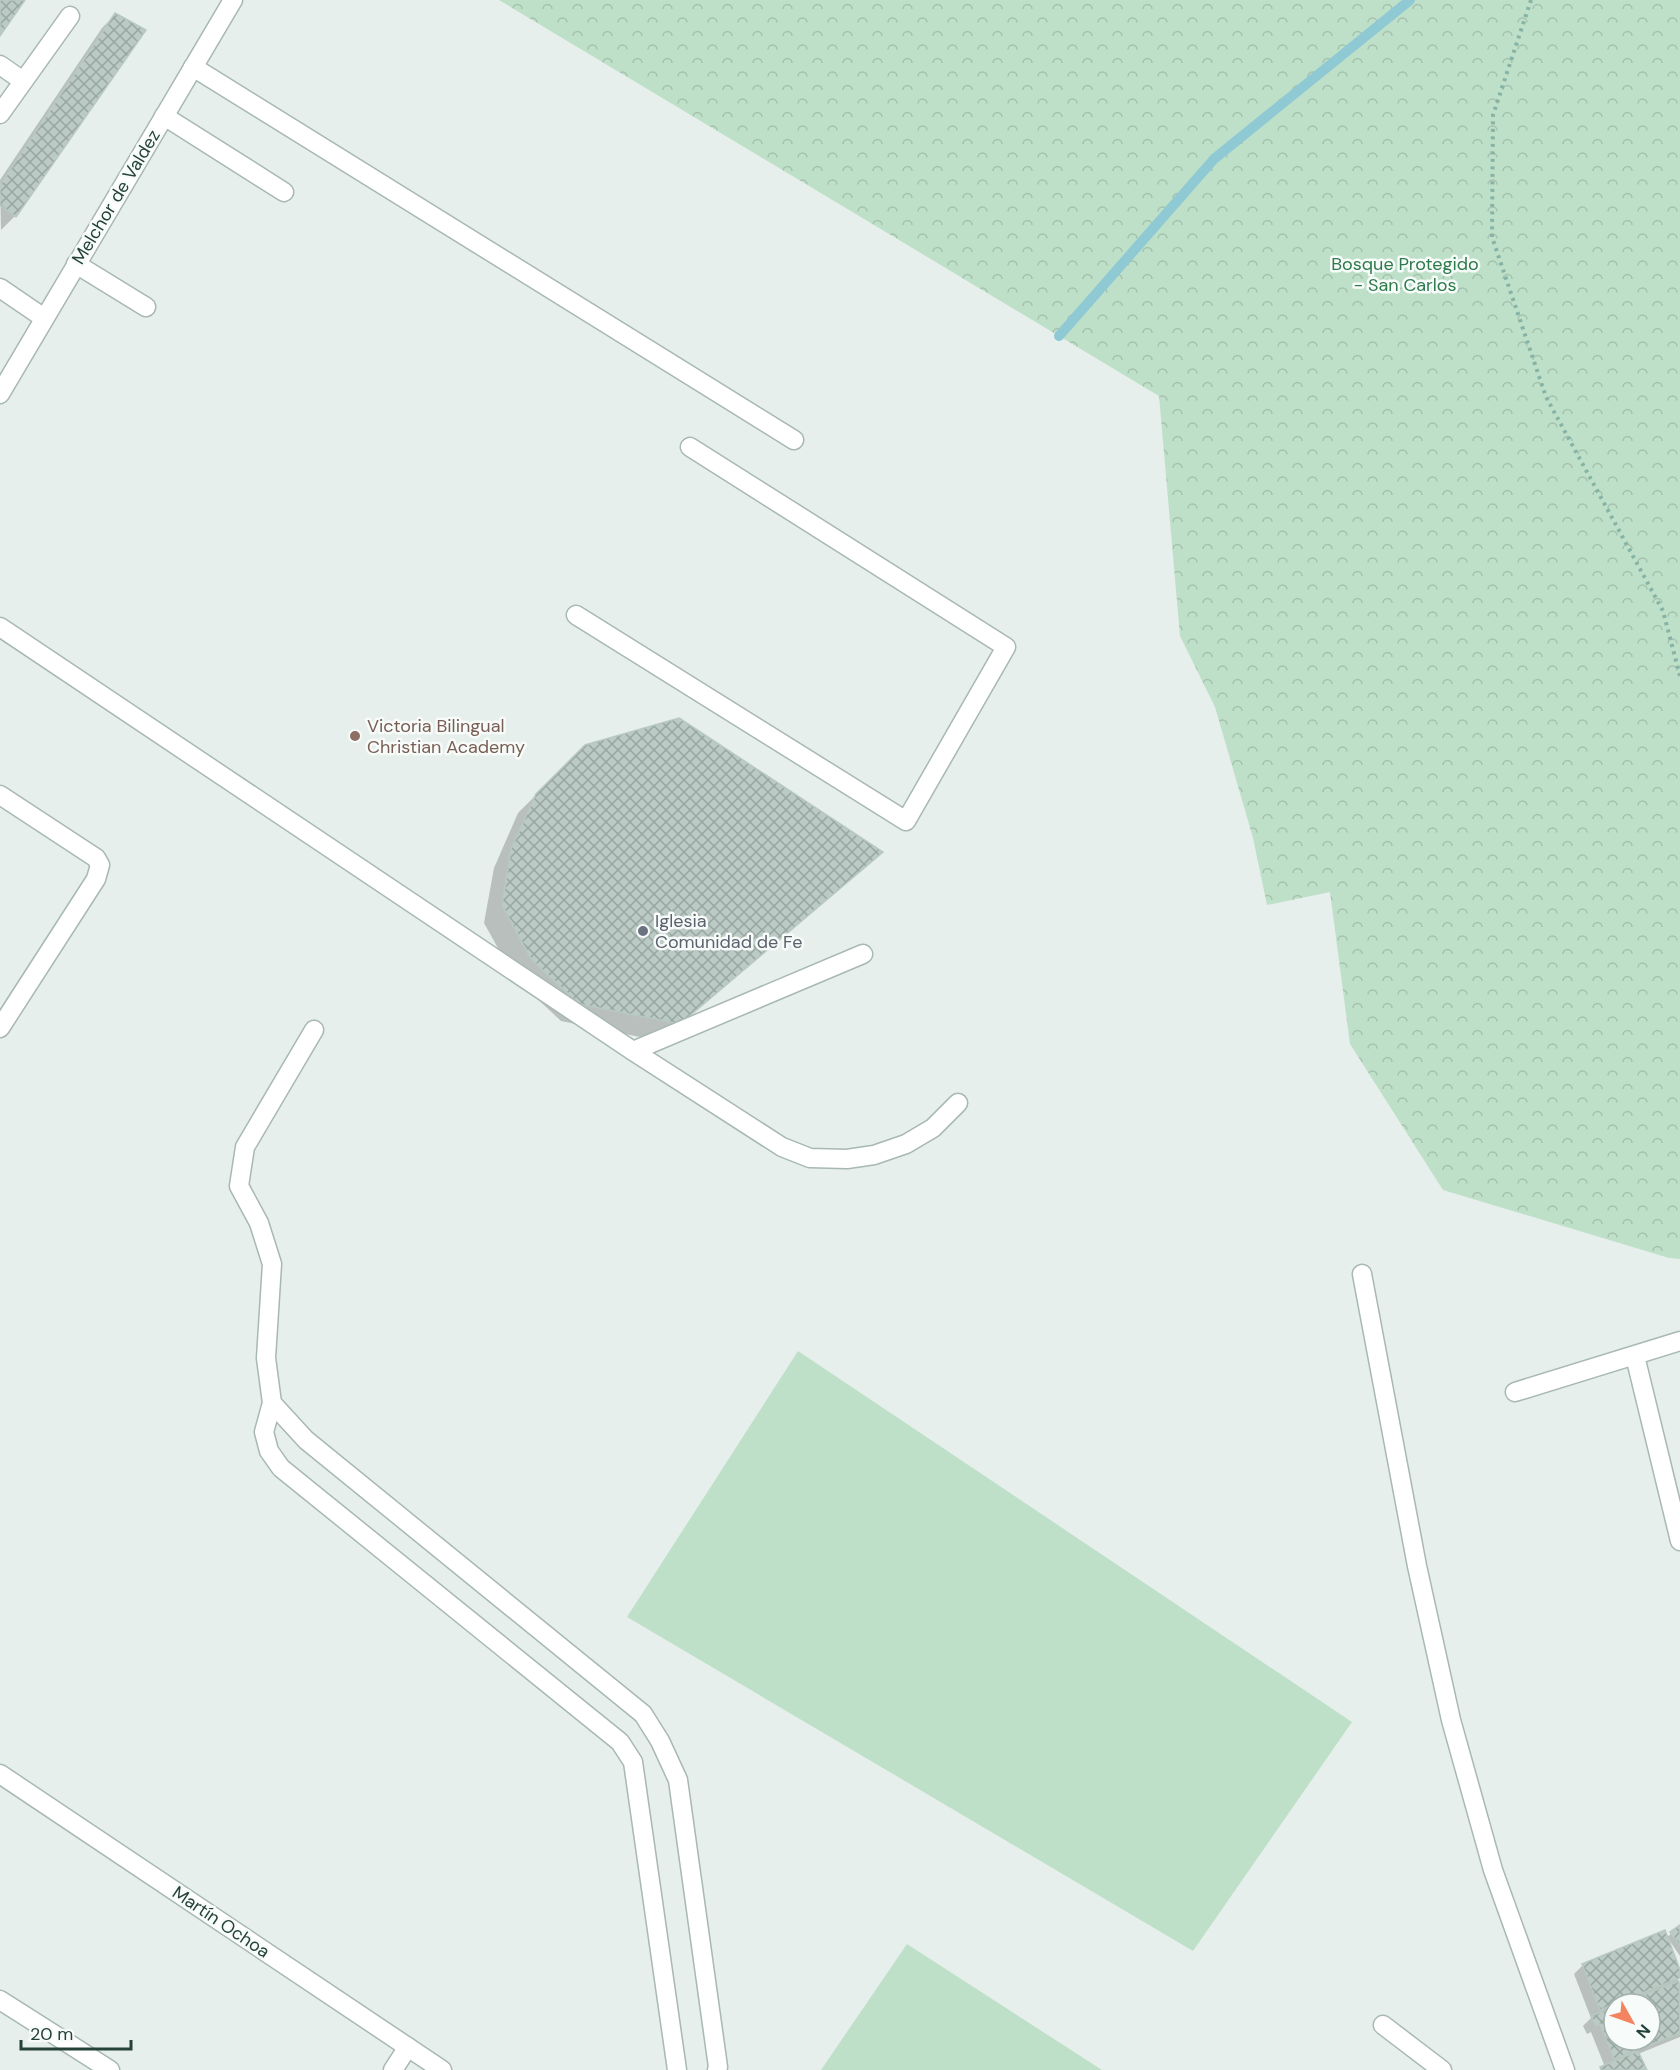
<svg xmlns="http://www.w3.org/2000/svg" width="1680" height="2070" viewBox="0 0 1680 2070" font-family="'DM Sans',sans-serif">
  <defs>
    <pattern id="forest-crowns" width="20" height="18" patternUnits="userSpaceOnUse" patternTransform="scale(1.5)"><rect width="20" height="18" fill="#bfe0c8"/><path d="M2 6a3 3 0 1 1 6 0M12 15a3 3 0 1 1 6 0" fill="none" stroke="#a4c1ad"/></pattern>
    <pattern id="building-cross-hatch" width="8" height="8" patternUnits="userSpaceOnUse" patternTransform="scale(1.5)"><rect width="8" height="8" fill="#bbcac4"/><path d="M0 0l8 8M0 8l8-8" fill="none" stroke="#98a6a0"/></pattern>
  </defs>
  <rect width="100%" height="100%" fill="#e6efeb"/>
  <polygon fill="url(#forest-crowns)" points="499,0 1680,0 1680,1259 1669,1258 1443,1190 1350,1044 1330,892 1267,905 1253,838 1215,707 1180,636 1159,396"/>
  <g fill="#bfe0c8">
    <polygon points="798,1351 1352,1722 1193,1951 627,1617"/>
    <polygon points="907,1944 1102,2070 821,2070"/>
  </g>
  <g fill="#0003" fill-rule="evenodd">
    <polygon points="115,15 144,31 15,216 1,230 0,180 102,28"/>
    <polygon points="585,746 881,852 863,869 660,1041 561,1021 514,977 484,923 494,868 518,813"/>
    <polygon points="1680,1927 1680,1956 1667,1937"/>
    <path d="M1583,1965L1680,1974L1678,1980L1680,1987V2037L1638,2054L1645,2070H1600L1605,2067L1591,2032L1587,2034L1583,2026L1591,2018L1574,1974ZM1614,2004H1650V2040H1614Z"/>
  </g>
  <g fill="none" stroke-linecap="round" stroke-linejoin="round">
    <polyline stroke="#8ec9d4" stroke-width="10" points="1059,336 1214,159 1410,0"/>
  </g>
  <g fill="url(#building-cross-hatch)" stroke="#b8c9c2" stroke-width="1.5">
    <polygon points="0,0 25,0 0,36"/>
    <polygon points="115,13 146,30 16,217 0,205 0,185"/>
    <polygon points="679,718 883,852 680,1024 579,1004 531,959 502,905 511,849 536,794 585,745"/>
    <polygon points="1680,1925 1680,1946 1670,1932"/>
    <polygon points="1665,1930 1680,1970 1680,1978 1600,2010 1582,1964"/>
    <polygon points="1679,1981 1680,2033 1614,2059 1600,2024 1596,2026 1591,2016 1614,2007 1614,2040 1650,2040 1650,2004 1621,2004"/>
    <polygon points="1638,2051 1647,2070 1601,2070 1600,2067"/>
  </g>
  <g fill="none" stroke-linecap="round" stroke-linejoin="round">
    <defs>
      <g id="minor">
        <polyline points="0,65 23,81"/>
        <polyline points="193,67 794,440"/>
        <polyline points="0,114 70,16"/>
        <polyline points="164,116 284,192"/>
        <polyline points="76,264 146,307"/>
        <polyline points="0,288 44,318"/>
        <polyline points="0,394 233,0"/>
        <polyline points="576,615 906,821 1006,647 690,447"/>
        <polyline points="0,627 633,1051 782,1147 810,1158 847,1159 874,1155 906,1144 933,1128 958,1103"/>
        <polyline points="0,795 96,858 100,865 96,879 0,1028"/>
        <polyline points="314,1030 245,1147 239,1186 259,1223 272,1264 266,1358 272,1403 264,1432 269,1451 281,1468 620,1742 633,1762 677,2070"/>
        <polyline points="633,1051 863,954"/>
        <polyline points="1362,1274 1417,1566 1451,1720 1493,1870 1565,2070"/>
        <polyline points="1635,1356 1680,1541"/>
        <polyline points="1515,1392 1680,1341"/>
        <polyline points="272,1403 306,1440 643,1714 660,1741 678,1780 718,2067 717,2070"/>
        <polyline points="0,1774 442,2070"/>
        <polyline points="0,2000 110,2070"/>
        <polyline points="1383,2025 1442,2070"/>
        <polyline points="393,2070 408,2047"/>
      </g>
    </defs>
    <use href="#minor" stroke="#a8b8b2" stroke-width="21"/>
    <polyline stroke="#86b3a5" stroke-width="4" stroke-dasharray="3 4.5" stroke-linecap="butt" points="1531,0 1493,115 1492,237 1546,397 1663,611 1680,676"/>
    <use href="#minor" stroke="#fff" stroke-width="18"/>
  </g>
  <circle fill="#8d6e63" stroke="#f7fbf9" stroke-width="2" cx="355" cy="736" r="6"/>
  <circle fill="#6b7280" stroke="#f7fbf9" stroke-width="2" cx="643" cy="931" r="6"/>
  <g text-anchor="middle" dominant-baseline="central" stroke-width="5" stroke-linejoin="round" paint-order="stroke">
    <g font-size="18" fill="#24423a" stroke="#f7fbf9">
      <text transform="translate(116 197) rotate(-59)">Melchor de Valdez</text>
      <text transform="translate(221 1922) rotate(34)">Martín Ochoa</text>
    </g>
    <g font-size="18" fill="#2d7a4b" stroke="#f7fbf9">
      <text x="1405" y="264">Bosque Protegido<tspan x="1405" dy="21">- San Carlos</tspan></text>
    </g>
    <g font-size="18" fill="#785e54" stroke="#f7fbf9" text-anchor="start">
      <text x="367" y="726">Victoria Bilingual<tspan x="367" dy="21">Christian Academy</tspan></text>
    </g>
    <g font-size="18" fill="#5b616d" stroke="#f7fbf9" text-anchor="start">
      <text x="655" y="921">Iglesia<tspan x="655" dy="21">Comunidad de Fe</tspan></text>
    </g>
  </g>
  <g transform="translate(1632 2022) rotate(130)"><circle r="28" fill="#f7fbf9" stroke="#a3b1ad" stroke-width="1.5"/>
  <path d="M0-4.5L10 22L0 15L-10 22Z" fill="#f4845f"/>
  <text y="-9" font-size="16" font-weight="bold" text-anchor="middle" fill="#24423a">N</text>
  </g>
  <path d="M21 2040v9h110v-9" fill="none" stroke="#24423a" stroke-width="3"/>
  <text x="30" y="2040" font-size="18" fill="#24423a" stroke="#f7fbf9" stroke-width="4.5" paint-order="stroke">20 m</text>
</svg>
